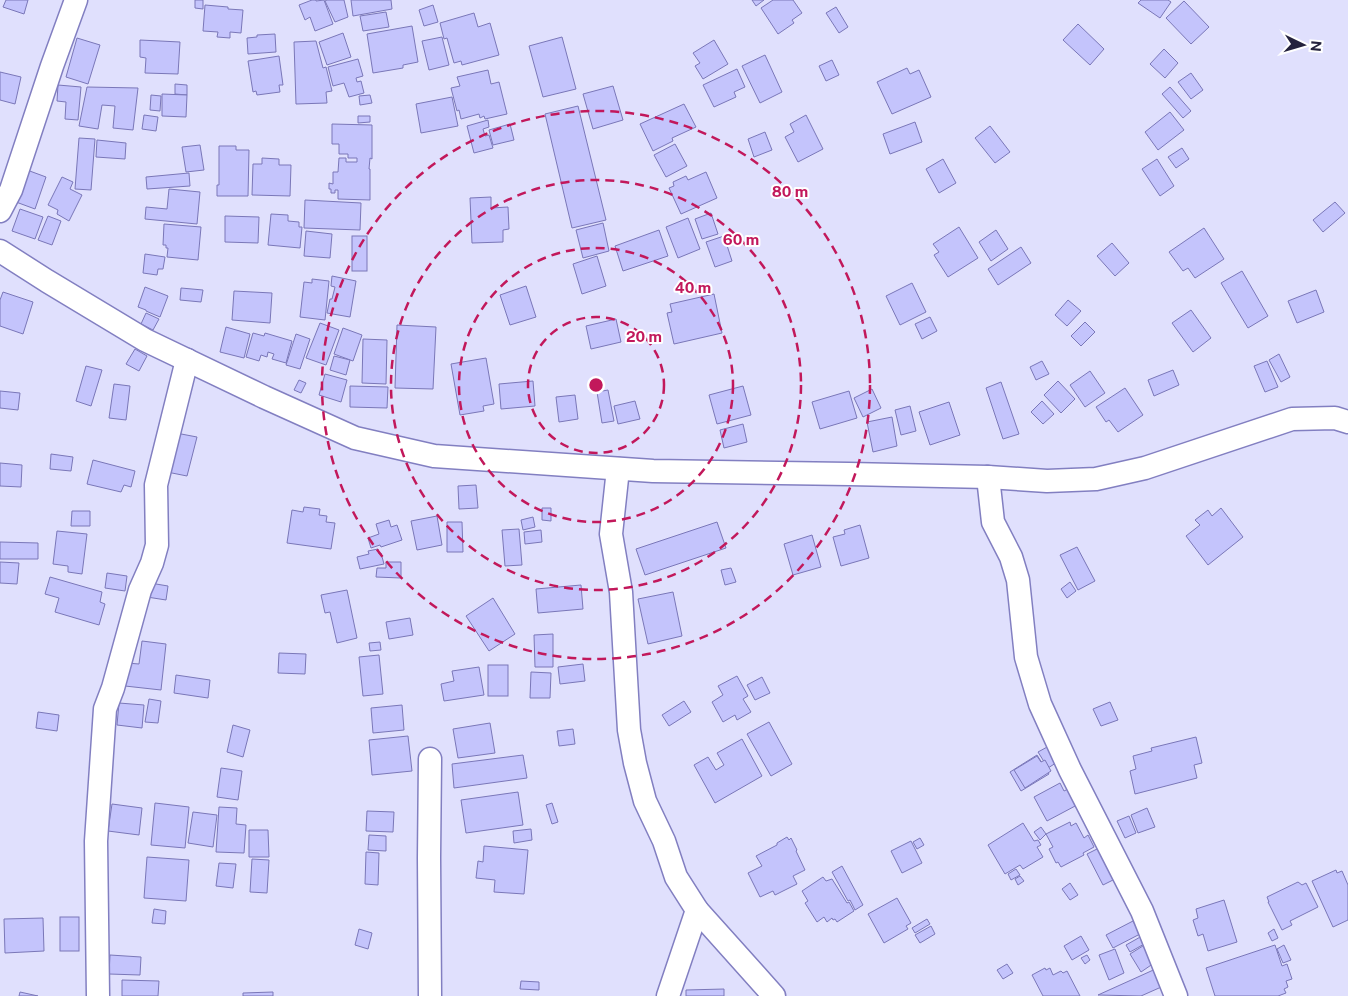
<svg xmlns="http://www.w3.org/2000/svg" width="1348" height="996" viewBox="0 0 1348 996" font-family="'Public Sans',sans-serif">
  <rect width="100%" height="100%" fill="#e0e0fd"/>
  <g fill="#c4c4fc" stroke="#7a77b8">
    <polygon points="6,0 28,0 24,14 3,7"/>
    <polygon points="195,0 203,0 203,9 195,8"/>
    <polygon points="312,0 316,0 316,1 324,0 333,24 315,31 310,17 305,20 299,5"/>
    <polygon points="327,0 344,0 348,17 335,22 325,1"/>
    <polygon points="351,0 391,0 392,9 353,16"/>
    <polygon points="752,0 764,0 756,6"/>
    <polygon points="773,0 793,0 802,13 792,20 794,23 778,34 761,8"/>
    <polygon points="1141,0 1168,0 1171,2 1160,18 1138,3"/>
    <polygon points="1184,1 1209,27 1191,44 1166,18"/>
    <polygon points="205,5 228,7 228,9 243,10 241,33 230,32 230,38 217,37 218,32 203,31"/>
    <polygon points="433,5 438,22 424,26 419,10"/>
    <polygon points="836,7 848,27 839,33 826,13"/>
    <polygon points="386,12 389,27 363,31 360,16"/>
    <polygon points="474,13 478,27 490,23 499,55 462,65 461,61 454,63 447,38 444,39 440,23"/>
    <polygon points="1078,24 1104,49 1090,65 1063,40"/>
    <polygon points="412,26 418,62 403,65 403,68 373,73 367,34"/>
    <polygon points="343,33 351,57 327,65 319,42"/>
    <polygon points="275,34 276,52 248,54 247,38 257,37 257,35"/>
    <polygon points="442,37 449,65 429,70 422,41"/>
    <polygon points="562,37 576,89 543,97 529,46"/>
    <polygon points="77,38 100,45 88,84 66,77"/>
    <polygon points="140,40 180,42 178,74 145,73 146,58 140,57"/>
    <polygon points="714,40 728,64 703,79 695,66 700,63 693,53"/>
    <polygon points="316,41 323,68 326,67 332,91 326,92 327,103 296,104 294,42"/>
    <polygon points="1164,49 1178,63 1165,78 1150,64"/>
    <polygon points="765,55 782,92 760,103 742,66"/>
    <polygon points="279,56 283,85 279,85 280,92 257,95 256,91 253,92 248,61"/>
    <polygon points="358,59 363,76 356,78 357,82 361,81 364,93 349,97 344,83 333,86 328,67"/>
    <polygon points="832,60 839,75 826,81 819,66"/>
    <polygon points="907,68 910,74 919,70 931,97 892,114 877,82"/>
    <polygon points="737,69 745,87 734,92 736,97 714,107 703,85"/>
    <polygon points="488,70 491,84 499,82 507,114 485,119 484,116 480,118 479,114 461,119 459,110 457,111 451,88 460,86 457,77"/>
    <polygon points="0,72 21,77 15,104 0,100"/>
    <polygon points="1191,73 1203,90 1191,99 1178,82"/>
    <polygon points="175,84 187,85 187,95 175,94"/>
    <polygon points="58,85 81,87 78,120 65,119 66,102 57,101"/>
    <polygon points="613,86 623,120 593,129 583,94"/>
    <polygon points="87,87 138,88 133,130 113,128 115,106 102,105 98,129 79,126"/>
    <polygon points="1170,87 1191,111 1183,118 1162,94"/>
    <polygon points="162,94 187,95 186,117 162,116"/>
    <polygon points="151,95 161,96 160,111 150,110"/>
    <polygon points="370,95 372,103 360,105 359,96"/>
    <polygon points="452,97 458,126 421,133 416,104"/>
    <polygon points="684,104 696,127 672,138 673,141 653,151 640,124"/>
    <polygon points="578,106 606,220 572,228 545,114"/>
    <polygon points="1170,112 1184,130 1158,150 1145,132"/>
    <polygon points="144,115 158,117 156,131 142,129"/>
    <polygon points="806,115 823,149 798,162 785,137 794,132 790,124"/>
    <polygon points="358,116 370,116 370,122 358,123"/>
    <polygon points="488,120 489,127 483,129 485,136 489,135 493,148 474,153 467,126"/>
    <polygon points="915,122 922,142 890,154 883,134"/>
    <polygon points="332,124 372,125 372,159 370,158 369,169 370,169 370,200 338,199 338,190 335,190 335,193 331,193 331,189 329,189 329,183 333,184 333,172 338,172 339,158 346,158 346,162 357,162 357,158 348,158 348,154 339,154 339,144 332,144"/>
    <polygon points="510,124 514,140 493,145 489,130"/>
    <polygon points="990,126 1010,152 995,163 975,138"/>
    <polygon points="765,132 772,150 754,157 748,139"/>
    <polygon points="79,138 95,139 91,190 75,189"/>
    <polygon points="97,140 126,143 125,159 96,157"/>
    <polygon points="675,144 687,166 666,177 654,155"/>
    <polygon points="200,145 204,170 186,172 182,147"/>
    <polygon points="219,146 236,146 236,150 249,150 248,196 217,196 217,185 219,185"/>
    <polygon points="1182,148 1189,159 1176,168 1168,157"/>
    <polygon points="262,158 279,159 279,165 291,165 290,196 252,195 253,164 262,164"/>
    <polygon points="943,159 956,183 939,193 926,169"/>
    <polygon points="1157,159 1174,186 1160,196 1142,169"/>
    <polygon points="27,170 46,177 35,209 16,202"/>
    <polygon points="706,172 717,198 681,214 669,188 674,186 673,182 686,176 688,180"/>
    <polygon points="189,173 190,186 147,189 146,177"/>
    <polygon points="62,177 73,182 70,189 82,195 69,221 57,214 58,210 48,205"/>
    <polygon points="169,189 200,192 197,224 145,219 146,207 167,209"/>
    <polygon points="491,197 491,208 508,207 509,229 503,230 503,242 472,243 470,198"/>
    <polygon points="305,200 361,203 360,230 304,228"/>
    <polygon points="1335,202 1345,213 1323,232 1313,220"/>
    <polygon points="20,209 43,217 35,239 12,231"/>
    <polygon points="711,213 718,234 702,239 695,219"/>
    <polygon points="271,214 288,215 288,221 299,222 299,227 302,227 300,248 268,245"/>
    <polygon points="48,216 61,221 52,245 38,240"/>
    <polygon points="225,216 259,217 258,243 225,242"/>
    <polygon points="688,218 700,249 678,258 666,227"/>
    <polygon points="603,223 609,251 583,258 576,230"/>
    <polygon points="164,224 201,227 198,260 167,257 168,248 166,248 166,245 163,245"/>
    <polygon points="959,227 978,258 948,277 934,255 939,252 933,244"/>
    <polygon points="1204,228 1224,259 1195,278 1188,268 1183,271 1169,252"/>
    <polygon points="659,230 668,256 623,271 615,246"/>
    <polygon points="996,230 1008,249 991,261 979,242"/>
    <polygon points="306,231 332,234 330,258 304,256"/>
    <rect x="352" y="236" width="15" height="35"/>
    <polygon points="724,236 732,261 715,267 706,242"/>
    <polygon points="1112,243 1129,263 1115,276 1097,256"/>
    <polygon points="1021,247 1031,263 998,285 988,269"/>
    <polygon points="145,254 165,257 163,269 158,269 157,275 143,273"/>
    <polygon points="597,256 606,286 582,294 573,264"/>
    <polygon points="1242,271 1268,316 1248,328 1221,283"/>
    <polygon points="332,276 356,281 350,317 327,313 330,299 332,299 335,287 331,286"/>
    <polygon points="312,279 329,281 325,320 300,317 304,282 312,283"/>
    <polygon points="912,283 926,312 900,325 886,296"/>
    <polygon points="526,286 536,317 510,325 500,295"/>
    <polygon points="145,287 168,296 160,317 146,311 146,310 138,307"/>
    <polygon points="181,288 203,290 201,302 180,300"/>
    <polygon points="1316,290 1324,312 1297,323 1288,301"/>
    <polygon points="234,291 272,293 270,323 232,320"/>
    <polygon points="3,292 33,302 23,334 0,326 0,300"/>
    <polygon points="714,294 722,333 674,344 667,313 672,312 670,304"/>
    <polygon points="1068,300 1081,311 1067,326 1055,315"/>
    <polygon points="1191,310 1211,338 1193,352 1172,323"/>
    <polygon points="146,313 159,319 153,330 141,324"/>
    <polygon points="930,317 937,331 922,339 915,324"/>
    <polygon points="616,319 621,342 591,349 586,326"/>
    <polygon points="1085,322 1095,332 1081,346 1071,336"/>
    <polygon points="320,323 339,330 326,365 306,358"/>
    <polygon points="397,325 436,327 433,389 395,388"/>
    <polygon points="226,327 250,334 244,358 220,352"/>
    <polygon points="343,328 362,335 353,361 334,354"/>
    <polygon points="253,333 264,336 265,333 292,341 286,363 272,359 274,354 268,352 267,357 261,355 259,361 246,357"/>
    <polygon points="296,334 310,339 300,369 286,365"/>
    <polygon points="363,339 387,340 386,384 362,383"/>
    <polygon points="135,349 147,356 139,371 126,364"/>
    <polygon points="1279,354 1290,377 1281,382 1269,360"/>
    <polygon points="334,356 350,360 346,375 330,370"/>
    <polygon points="486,358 494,404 483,406 484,411 460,415 451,364"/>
    <polygon points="1042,361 1049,374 1036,380 1030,367"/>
    <polygon points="1267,361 1278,387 1265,392 1254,366"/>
    <polygon points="86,366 102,370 91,406 76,401"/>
    <polygon points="1173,370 1179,385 1154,396 1148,380"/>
    <polygon points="1090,371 1105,393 1085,407 1070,385"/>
    <polygon points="325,374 347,380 341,402 319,395"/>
    <polygon points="299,380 306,383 301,393 294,390"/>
    <polygon points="533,381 535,406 501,409 499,384"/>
    <polygon points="1058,381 1075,399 1061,413 1044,395"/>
    <polygon points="1001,382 1019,434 1003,439 986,388"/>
    <polygon points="114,384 130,386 126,420 109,418"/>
    <polygon points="350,386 388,387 387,408 350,407"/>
    <polygon points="743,386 751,415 717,424 709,395"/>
    <polygon points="1125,388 1143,415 1118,432 1109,420 1106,422 1096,407"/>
    <polygon points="872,389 881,408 863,417 854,398"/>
    <polygon points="608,390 614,421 602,423 597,392"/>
    <polygon points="0,391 20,393 18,410 0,408"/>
    <polygon points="849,391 857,418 820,429 812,402"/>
    <polygon points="575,395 578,419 559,422 556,397"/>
    <polygon points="635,401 640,419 618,424 614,406"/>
    <polygon points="1042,401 1054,414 1043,424 1031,412"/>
    <polygon points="949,402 960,435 930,445 919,412"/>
    <polygon points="910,406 916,431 901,435 895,410"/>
    <polygon points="892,417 897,446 873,452 867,422"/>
    <polygon points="743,424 747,442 724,448 720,430"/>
    <polygon points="176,433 197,437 187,476 167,472"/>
    <polygon points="51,454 73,457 71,471 50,469"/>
    <polygon points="93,460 135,471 131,487 124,485 121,492 87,484"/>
    <polygon points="0,463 22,465 21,487 0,486"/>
    <polygon points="476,485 478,508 459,509 458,486"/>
    <polygon points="304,507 320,509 319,515 327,516 326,522 335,523 331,549 287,543 292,510 303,512"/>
    <polygon points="542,508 551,508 551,521 542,520"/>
    <polygon points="1221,508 1243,537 1208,565 1186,536 1200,525 1195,520 1208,510 1212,516"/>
    <polygon points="72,511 90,511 90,526 71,526"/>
    <polygon points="437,516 442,545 417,550 411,521"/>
    <polygon points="533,517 535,527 523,530 521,520"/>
    <polygon points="389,520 391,527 397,525 402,540 381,547 380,545 371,548 368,538 379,534 376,524"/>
    <polygon points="447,522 462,522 463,552 447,552"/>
    <polygon points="717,522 726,548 645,575 636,549"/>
    <polygon points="860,525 869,558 841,566 833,537 845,534 844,530"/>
    <polygon points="519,529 522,565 505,566 502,530"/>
    <polygon points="541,530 542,542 525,544 524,532"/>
    <polygon points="57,531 87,534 82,574 68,572 68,566 53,564"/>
    <polygon points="812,535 821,567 793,575 784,544"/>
    <polygon points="0,542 38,543 38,559 0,559"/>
    <polygon points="1077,547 1095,581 1078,590 1060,555"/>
    <polygon points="378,549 379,554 381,553 384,564 360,569 357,557 369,554 368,551"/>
    <polygon points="0,562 19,563 17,584 0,583"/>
    <polygon points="386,562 401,562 401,578 376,577 377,568 386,568"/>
    <polygon points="731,568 736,582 725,585 721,570"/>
    <polygon points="107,573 127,576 125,591 105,588"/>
    <polygon points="50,577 102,592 100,602 105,604 99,625 55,612 59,598 45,594"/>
    <polygon points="1070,582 1076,591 1067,598 1061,589"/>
    <polygon points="150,583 168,586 166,600 147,597"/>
    <polygon points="581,585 583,609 538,613 536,589"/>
    <polygon points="347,590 357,638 337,643 330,612 325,613 321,595"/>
    <polygon points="673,592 682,636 648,644 638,599"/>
    <polygon points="493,598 515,634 489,651 466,616"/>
    <polygon points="410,618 413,635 389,639 386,622"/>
    <polygon points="553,634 553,667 535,667 534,635"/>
    <polygon points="142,641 166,644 161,690 125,686 127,663 139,664"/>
    <polygon points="380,642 381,650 370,651 369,643"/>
    <polygon points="279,653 306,654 305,674 278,673"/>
    <polygon points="379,655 383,694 363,696 359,657"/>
    <polygon points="583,664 585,681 560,684 558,667"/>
    <rect x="488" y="665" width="20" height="31"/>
    <polygon points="479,667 484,695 444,701 441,684 454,681 452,671"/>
    <polygon points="531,672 551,673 550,698 530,698"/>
    <polygon points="176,675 210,680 208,698 174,693"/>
    <polygon points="737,676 748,696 743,699 751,712 737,720 735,715 723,722 712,702 723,695 718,686"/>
    <polygon points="762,677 770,693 755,700 747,685"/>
    <polygon points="149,699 161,701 158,723 145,722"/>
    <polygon points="684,701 691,712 669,726 662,715"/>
    <polygon points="1110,702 1118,720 1101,726 1093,709"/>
    <polygon points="119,703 144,705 142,728 117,725"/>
    <polygon points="402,705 404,730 373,733 371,708"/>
    <polygon points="38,712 59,715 57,731 36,728"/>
    <polygon points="769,722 792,764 771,776 747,734"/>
    <polygon points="490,723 495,753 458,758 453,729"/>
    <polygon points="233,725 250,730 243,757 227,752"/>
    <polygon points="573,729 575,744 559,746 557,731"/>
    <polygon points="408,736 412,771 372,775 369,740"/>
    <polygon points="1196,737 1202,763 1194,765 1197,778 1135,794 1130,771 1136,769 1133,756 1152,751 1151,748"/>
    <polygon points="742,739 762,776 715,803 694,765 708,757 716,770 724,765 717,753"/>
    <polygon points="1049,746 1059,761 1048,768 1038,752"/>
    <polygon points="523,755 527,778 454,788 452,764"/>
    <polygon points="1037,755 1049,774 1021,791 1010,772"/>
    <polygon points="1037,756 1041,762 1045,760 1051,771 1025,788 1014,770"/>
    <polygon points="221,768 242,771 238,800 217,797"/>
    <polygon points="1060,783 1064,791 1068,789 1077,805 1047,821 1034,797"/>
    <polygon points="518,792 523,825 466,833 461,800"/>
    <polygon points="155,803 189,807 185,848 151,845"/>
    <polygon points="552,803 558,822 552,824 546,805"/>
    <polygon points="112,804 142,808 139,835 108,831"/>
    <polygon points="219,807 237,808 236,824 246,825 244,853 216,852"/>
    <polygon points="1147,808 1155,827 1138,833 1131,815"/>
    <polygon points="367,811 394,812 393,832 366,831"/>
    <polygon points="193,812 217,815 213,847 188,843"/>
    <polygon points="1129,816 1136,833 1125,838 1117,821"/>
    <polygon points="1070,822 1071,826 1076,823 1084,838 1088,835 1094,847 1083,853 1084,855 1061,867 1058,862 1056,863 1049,849 1053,847 1046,834"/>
    <polygon points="1023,823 1034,841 1038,840 1041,845 1037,847 1043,857 1023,869 1020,865 1005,874 988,845"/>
    <polygon points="1041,827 1046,834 1040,840 1034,832"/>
    <polygon points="531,829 532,840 514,843 513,831"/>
    <polygon points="249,830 268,830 269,857 249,857"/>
    <polygon points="369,835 386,836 386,851 368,850"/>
    <polygon points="787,837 789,840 791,838 797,850 796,851 805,870 793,876 797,884 775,895 773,891 760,897 748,873 762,866 756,856 777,845 777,843"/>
    <polygon points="920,838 924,845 917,849 913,842"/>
    <polygon points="911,841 922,863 902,873 891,851"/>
    <polygon points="1105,845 1121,876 1103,885 1087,854"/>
    <polygon points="484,846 528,850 524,894 494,892 495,880 476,878 478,861 483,862"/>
    <polygon points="366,852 379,853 378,885 365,884"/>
    <polygon points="147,857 189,860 186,901 144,898"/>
    <polygon points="252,859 269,860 267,893 250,892"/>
    <polygon points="219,863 236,864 233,888 216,886"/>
    <polygon points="842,866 863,905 855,910 850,900 848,901 832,872"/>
    <polygon points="1016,869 1020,875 1011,880 1008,874"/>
    <polygon points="1336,870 1337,873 1342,871 1348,885 1348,920 1333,927 1312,881"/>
    <polygon points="1020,876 1024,881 1018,885 1015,879"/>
    <polygon points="823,877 826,881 832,879 847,903 849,902 854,911 837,922 835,919 833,920 832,918 827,922 824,917 817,922 805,903 808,901 802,891"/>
    <polygon points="1298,882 1302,885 1306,883 1318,907 1290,921 1292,925 1282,930 1268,902 1269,902 1267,897"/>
    <polygon points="1070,883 1078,895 1070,900 1062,889"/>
    <polygon points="897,898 911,923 906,926 908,929 884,943 868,914"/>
    <polygon points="1224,900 1237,942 1208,951 1203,934 1198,936 1193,920 1198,918 1196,909"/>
    <polygon points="154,909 166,911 165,924 152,923"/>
    <rect x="60" y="917" width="19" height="34"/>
    <polygon points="43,918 44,951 5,953 4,919"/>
    <polygon points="927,919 930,924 915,933 912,928"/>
    <polygon points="1133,921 1140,934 1113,948 1106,935"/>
    <polygon points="931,926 935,934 920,943 915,935"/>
    <polygon points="359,929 372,933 368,949 355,945"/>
    <polygon points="1274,929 1278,938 1272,941 1268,933"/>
    <polygon points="1081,936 1089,950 1072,960 1064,946"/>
    <polygon points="1142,936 1146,943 1130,952 1126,945"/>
    <polygon points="1146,944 1157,961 1141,972 1130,954"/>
    <polygon points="1275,945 1282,966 1287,964 1292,979 1286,981 1288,987 1284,989 1286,993 1278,996 1215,996 1206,968"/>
    <polygon points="1284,945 1291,960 1283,963 1277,949"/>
    <polygon points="1115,949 1124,973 1109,980 1099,955"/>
    <polygon points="110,955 141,957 140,975 109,974"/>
    <polygon points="1087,955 1090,960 1085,964 1081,958"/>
    <polygon points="1007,964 1013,973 1003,979 997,970"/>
    <polygon points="1160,967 1168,984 1141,996 1098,995"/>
    <polygon points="1045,968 1046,970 1050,968 1053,975 1061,971 1063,973 1067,971 1080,996 1043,996 1032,975"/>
    <polygon points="122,980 159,981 158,996 122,996"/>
    <polygon points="521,981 539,982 539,990 520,989"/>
    <polygon points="724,989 724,996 686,996 686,990"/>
    <polygon points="20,992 38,996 19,996"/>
    <polygon points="273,992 273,996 243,996 243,993"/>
  </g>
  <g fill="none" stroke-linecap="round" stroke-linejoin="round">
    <defs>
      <g id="street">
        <polyline points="0,211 11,190 52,66 76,0"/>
        <polyline points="0,251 47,281 145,340 264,397 355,438 434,456 653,471 849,474 988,477 1047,481 1096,479 1145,468 1292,419 1335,418 1348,422"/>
        <polyline points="618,469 611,534 621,592 629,730 635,763 645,801 664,841 676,877 697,910 668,996"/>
        <polyline points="988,477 993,522 1011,557 1018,580 1026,657 1040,704 1070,770 1142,911 1176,996"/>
        <polyline points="430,759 429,858 430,996"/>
        <polyline points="697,910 774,996"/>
        <polyline points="98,996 96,841 105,709 113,688 140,590 152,563 157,545 156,485 187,360"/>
      </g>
    </defs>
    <use href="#street" stroke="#827fc1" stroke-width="25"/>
    <use href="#street" stroke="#fff" stroke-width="22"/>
  </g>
  <g fill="none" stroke="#c2185b" stroke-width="2.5" stroke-dasharray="9 6">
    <circle cx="596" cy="385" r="68"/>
    <circle cx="596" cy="385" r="137"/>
    <circle cx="596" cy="385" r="205"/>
    <circle cx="596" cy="385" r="274"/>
  </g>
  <circle cx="596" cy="385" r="8" fill="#c2185b" stroke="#fff" stroke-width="2.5"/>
  <g font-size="15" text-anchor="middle" font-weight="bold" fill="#c2185b" stroke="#fff" stroke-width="4" stroke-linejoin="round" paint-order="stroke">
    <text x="790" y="197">80 m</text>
    <text x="741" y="245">60 m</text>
    <text x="693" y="293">40 m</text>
    <text x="644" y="342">20 m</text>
  </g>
  <g transform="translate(1303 45) rotate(95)" stroke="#ffffff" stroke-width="4" paint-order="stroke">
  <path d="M0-4L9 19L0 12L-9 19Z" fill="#24223d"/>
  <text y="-8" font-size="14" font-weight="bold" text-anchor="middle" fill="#24223d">N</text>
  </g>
</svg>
